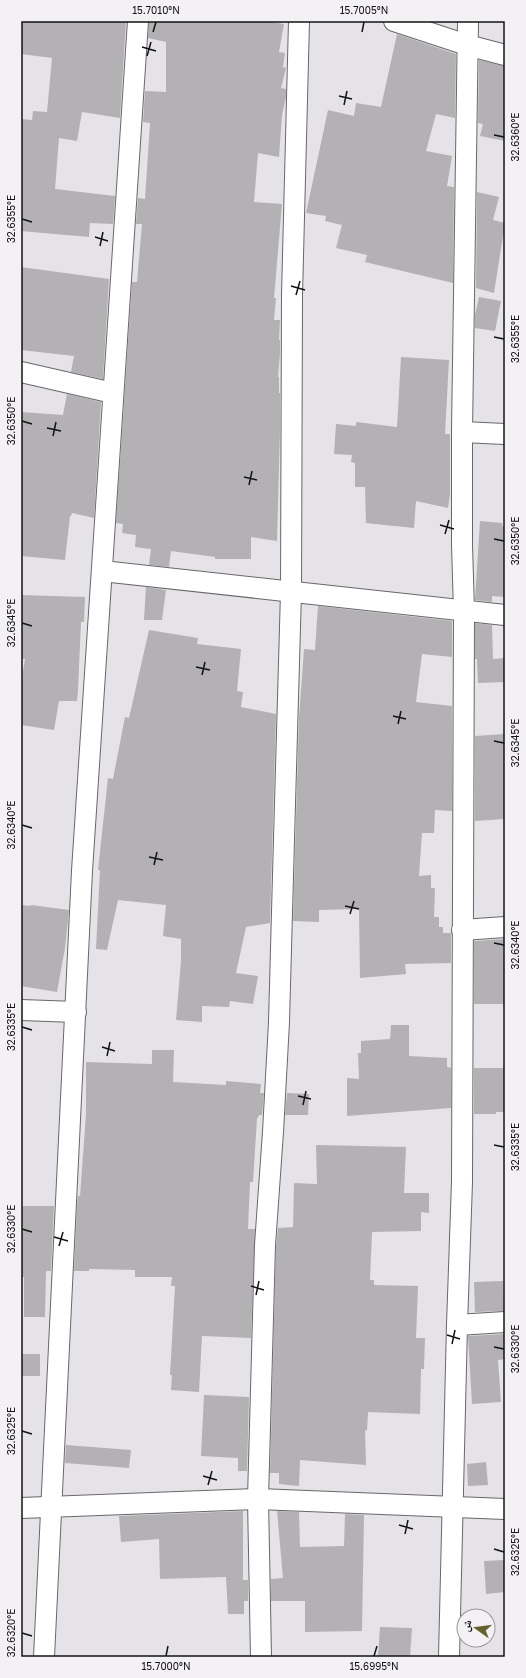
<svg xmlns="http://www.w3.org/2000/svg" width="526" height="1678" viewBox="0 0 526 1678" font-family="'Golos Text','Noto Naskh Arabic',sans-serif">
  <rect width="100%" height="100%" fill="#e5e3e7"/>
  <g fill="#b3b1b3">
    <polygon points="21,21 126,21 120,118 82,112 77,141 59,138 55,189 115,196 113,224 90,223 89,237 21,231 21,119 32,120 33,111 47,112 52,58 21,54"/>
    <polygon points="149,21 264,21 284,24 279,52 285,53 283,67 286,68 281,88 286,89 286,97 282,115 279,157 258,153 254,202 282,204 274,298 276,298 274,320 280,320 279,340 280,340 280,353 278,377 279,377 279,393 280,393 280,430 277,541 251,537 251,559 215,559 215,557 171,551 169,567 149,565 151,549 135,547 136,535 122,533 123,524 116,523 132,282 137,282 142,224 136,224 138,198 145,199 150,123 143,122 145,91 166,92 166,42 148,38"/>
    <polygon points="397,34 456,54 455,118 436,114 426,151 452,156 447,186 454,187 453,283 365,262 367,255 336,248 342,225 325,221 326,216 306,213 328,110 354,116 356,103 381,107"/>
    <polygon points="479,60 505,66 505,141 480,136 483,124 478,123"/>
    <polygon points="477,192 499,197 493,220 505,223 494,293 476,288"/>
    <polygon points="21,267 109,279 103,379 71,372 74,356 21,350"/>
    <polygon points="479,297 501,301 495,331 475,328 475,315"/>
    <polygon points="401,357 449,360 445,434 450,434 450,494 448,508 416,501 414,528 366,523 365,487 355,487 355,463 351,462 352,455 334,454 336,424 356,426 356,422 397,427"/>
    <polygon points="67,394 101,402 94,518 72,513 71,516 70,516 65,560 21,556 22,412 63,415"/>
    <polygon points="480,521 502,523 502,526 505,526 505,597 492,596 492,602 475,600"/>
    <polygon points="146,587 166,590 162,620 144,620"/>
    <polygon points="21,595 85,597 84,622 81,622 78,690 77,701 59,701 54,730 21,725 21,683 25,659 21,659"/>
    <polygon points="318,606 452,621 452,657 422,654 416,702 452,706 452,811 435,810 434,833 422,833 419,876 431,875 431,888 435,888 434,917 439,917 439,927 443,927 443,933 451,933 451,963 405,964 406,974 360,978 359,909 319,910 319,922 293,921 299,718 304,649 315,650"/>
    <polygon points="475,623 492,625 493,659 505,658 505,682 478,683 477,659 481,659 475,659"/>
    <polygon points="149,630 198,638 197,644 241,649 237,691 243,692 241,707 276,714 270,923 246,927 236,973 258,976 253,1004 230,1001 229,1007 202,1006 202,1022 176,1020 181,961 181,939 163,936 166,905 118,900 107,950 96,949 100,870 98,870 108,778 113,779 125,717 129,718"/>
    <polygon points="505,734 505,819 475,821 475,736"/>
    <polygon points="21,905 30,906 31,905 69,910 65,948 57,992 21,986"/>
    <polygon points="505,939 505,1004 474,1004 474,941"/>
    <polygon points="391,1025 409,1025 409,1056 447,1058 447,1067 451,1068 451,1108 347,1116 347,1078 359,1079 358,1053 361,1053 361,1041 390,1039"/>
    <polygon points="152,1050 174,1050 173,1082 226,1085 226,1081 261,1084 260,1093 264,1093 262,1115 259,1115 258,1118 257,1118 253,1182 250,1182 248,1229 255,1229 251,1338 202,1336 199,1392 171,1390 172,1375 170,1375 175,1286 171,1286 172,1277 135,1277 135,1270 89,1269 89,1271 74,1271 77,1206 78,1196 80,1196 86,1114 86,1062 152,1064"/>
    <polygon points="474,1068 505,1068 505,1112 496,1112 496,1114 474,1114"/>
    <polygon points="287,1093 309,1094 308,1115 285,1115"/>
    <polygon points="316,1145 406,1147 404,1193 429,1193 429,1213 421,1212 421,1231 372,1232 370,1280 374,1280 374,1285 418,1286 416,1338 425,1338 424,1369 421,1369 420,1414 368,1412 367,1431 365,1430 366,1465 300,1460 299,1486 279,1484 279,1473 270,1473 276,1246 278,1228 293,1227 294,1183 317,1184"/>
    <polygon points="21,1206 54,1206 51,1271 46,1271 45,1317 24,1317 24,1277 21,1277"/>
    <polygon points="503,1281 504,1311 475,1312 474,1282"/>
    <polygon points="505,1334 505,1359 498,1360 501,1402 472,1404 468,1336"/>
    <rect x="21" y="1354" width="19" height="22"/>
    <polygon points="204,1395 249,1397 247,1471 238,1471 238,1458 201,1456"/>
    <polygon points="66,1445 131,1450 129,1468 65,1463"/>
    <polygon points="486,1462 488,1485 468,1486 467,1464"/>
    <polygon points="243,1511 243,1580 248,1580 248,1601 244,1601 244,1614 228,1614 226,1577 160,1579 159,1539 121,1542 119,1516"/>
    <polygon points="277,1511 299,1512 300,1547 344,1546 345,1514 364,1515 362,1631 305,1632 305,1601 271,1601 271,1579 283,1578"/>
    <polygon points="505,1560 505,1592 486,1594 484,1561"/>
    <polygon points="380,1627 412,1628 410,1657 378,1657"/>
  </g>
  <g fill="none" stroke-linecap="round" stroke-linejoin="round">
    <defs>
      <g id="minor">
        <polyline points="394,21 467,45 505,55"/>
        <polyline points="21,372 113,393"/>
        <polyline points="462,432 505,434"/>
        <polyline points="102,571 505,615"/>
        <polyline points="462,930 505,927"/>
        <polyline points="21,1010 76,1012"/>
        <polyline points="457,1325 505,1322"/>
        <polyline points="21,1508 258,1499 505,1509"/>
        <polyline points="44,1657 82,871 138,21"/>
        <polyline points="261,1657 258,1499 265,1245 273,1132 279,1022 284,839 291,592 292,295 299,21"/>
        <polyline points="449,1657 457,1325 462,1182 464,611 462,545 462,432 468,21"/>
      </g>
    </defs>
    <use href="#minor" stroke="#69676a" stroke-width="22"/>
    <use href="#minor" stroke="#fff" stroke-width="20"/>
  </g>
  <path fill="none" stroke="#131314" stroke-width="1.5" d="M153,32L156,22M362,32L364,22M142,47L156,51M147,56L151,42M339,96L352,99M344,105L347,91M494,135L504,137M22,219L32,222M95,237L108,241M100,246L103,232M291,286L305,290M296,295L300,281M494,337L504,339M22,421L32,424M47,428L61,431M53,436L56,422M244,477L257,480M249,485L252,471M440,525L454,529M445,534L449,520M494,539L504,541M22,623L32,626M196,667L210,670M202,675L205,662M393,716L406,719M398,724L401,711M494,741L504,743M22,825L32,828M149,857L163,860M154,865L157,852M345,906L359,909M350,914L354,901M494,943L504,945M22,1027L32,1030M102,1047L115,1051M107,1056L110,1042M298,1096L311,1099M303,1105L306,1091M494,1145L504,1147M22,1229L32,1232M54,1237L68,1241M59,1246L63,1232M251,1286L264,1290M256,1295L259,1281M447,1335L460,1339M452,1344L455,1330M494,1347L504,1349M22,1431L32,1434M203,1476L217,1480M208,1485L212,1471M399,1525L413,1529M405,1534L408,1520M494,1549L504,1552M22,1633L32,1636M166,1656L168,1646M374,1656L377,1646"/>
  <rect width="526" height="1678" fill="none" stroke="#f3f1f4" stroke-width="44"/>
  <g transform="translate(476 1628) rotate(284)"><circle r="19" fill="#f3f1f4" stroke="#99989a"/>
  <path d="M0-3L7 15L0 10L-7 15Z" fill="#65602d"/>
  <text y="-6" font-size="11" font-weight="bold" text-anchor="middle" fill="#131314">ش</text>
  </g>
  <rect x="22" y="22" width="482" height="1634" fill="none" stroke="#131314" stroke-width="1.5"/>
  <g font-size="10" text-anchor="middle" fill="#131314">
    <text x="156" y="14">15.7010°N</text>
    <text x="364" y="14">15.7005°N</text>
    <text transform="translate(515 137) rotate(-90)" y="4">32.6360°E</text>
    <text transform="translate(11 219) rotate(-90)" y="4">32.6355°E</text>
    <text transform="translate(515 339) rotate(-90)" y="4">32.6355°E</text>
    <text transform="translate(11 421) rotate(-90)" y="4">32.6350°E</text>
    <text transform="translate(515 541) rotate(-90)" y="4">32.6350°E</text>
    <text transform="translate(11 623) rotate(-90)" y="4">32.6345°E</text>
    <text transform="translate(515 743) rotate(-90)" y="4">32.6345°E</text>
    <text transform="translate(11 825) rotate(-90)" y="4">32.6340°E</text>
    <text transform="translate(515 945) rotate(-90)" y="4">32.6340°E</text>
    <text transform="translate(11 1027) rotate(-90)" y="4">32.6335°E</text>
    <text transform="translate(515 1147) rotate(-90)" y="4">32.6335°E</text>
    <text transform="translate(11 1229) rotate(-90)" y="4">32.6330°E</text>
    <text transform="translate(515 1349) rotate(-90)" y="4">32.6330°E</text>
    <text transform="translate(11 1431) rotate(-90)" y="4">32.6325°E</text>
    <text transform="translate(515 1552) rotate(-90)" y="4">32.6325°E</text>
    <text transform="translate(11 1633) rotate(-90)" y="4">32.6320°E</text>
    <text x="166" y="1670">15.7000°N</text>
    <text x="374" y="1670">15.6995°N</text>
  </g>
</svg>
